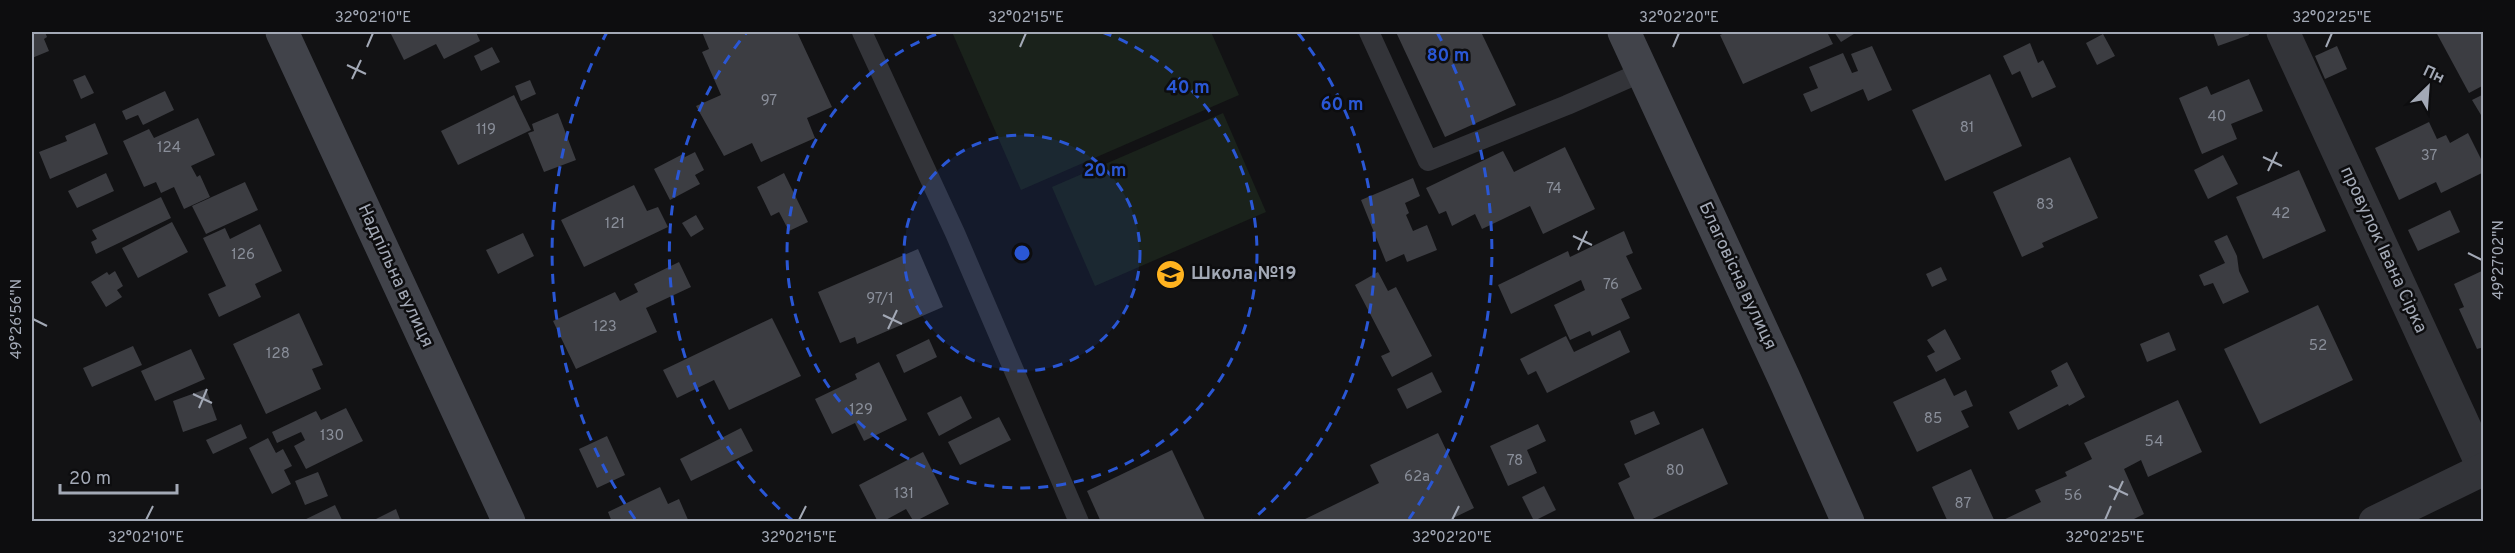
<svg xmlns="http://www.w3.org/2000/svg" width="2515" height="553" viewBox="0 0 2515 553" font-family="Overpass,sans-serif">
  <rect width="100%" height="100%" fill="#121214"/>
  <g fill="#1a221b">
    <polygon points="952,32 1211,32 1239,95 1021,190"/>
    <polygon points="1223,113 1266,212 1095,286 1052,187"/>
  </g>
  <g fill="#3c3d42">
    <polygon points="32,32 45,32 47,37 44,39 49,51 32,58"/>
    <polygon points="390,32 476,32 480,41 444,59 436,44 404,60"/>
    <polygon points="702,32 797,32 832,107 807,118 815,138 761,162 752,143 724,156 696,106 721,95 702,52 709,49"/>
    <polygon points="1396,32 1481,32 1516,105 1445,137"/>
    <polygon points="1727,32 1814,32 1815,33 1827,32 1833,44 1743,84 1720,35"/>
    <polygon points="1834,32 1857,32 1841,42"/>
    <polygon points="2213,32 2248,32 2249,35 2218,46"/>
    <polygon points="2436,32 2484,32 2484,85 2469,93"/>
    <polygon points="2103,34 2115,56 2097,65 2086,43"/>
    <polygon points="2030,43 2038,63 2043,60 2056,87 2032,98 2020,71 2012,75 2003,56"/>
    <polygon points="1872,46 1892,90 1868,101 1863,89 1811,112 1803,94 1818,88 1809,67 1843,53 1852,73 1858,71 1851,54"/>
    <polygon points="2337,46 2347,69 2325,79 2315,56"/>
    <polygon points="492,47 500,62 481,71 474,56"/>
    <polygon points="1990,74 2022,146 1945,181 1912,110"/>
    <polygon points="85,75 94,93 81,99 73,80"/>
    <polygon points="2249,79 2263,111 2231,124 2237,139 2202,154 2179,98 2207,86 2211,95"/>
    <polygon points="530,80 536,94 521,101 515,86"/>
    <polygon points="165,91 174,110 143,125 138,115 126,120 122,111"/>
    <polygon points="2484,94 2484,114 2481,115 2472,100"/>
    <polygon points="514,95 531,130 458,165 441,131"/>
    <polygon points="558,113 576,160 544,172 528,133 534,131 532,124"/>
    <polygon points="198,118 215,155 191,166 197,177 200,175 210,197 184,209 174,187 161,193 156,182 144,187 123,141 149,129 154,138"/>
    <polygon points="2429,122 2437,139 2446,135 2450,143 2468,133 2484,165 2484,172 2441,193 2436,182 2399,200 2375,148"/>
    <polygon points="95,123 108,154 50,179 39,152 67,141 65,136"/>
    <polygon points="1565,147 1595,209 1543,234 1530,206 1482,229 1475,214 1452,226 1446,211 1439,214 1426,188 1503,151 1514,172"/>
    <polygon points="695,152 704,170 695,175 700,184 670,200 654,169 683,154 685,157"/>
    <polygon points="2223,155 2238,184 2208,199 2194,170"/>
    <polygon points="2070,157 2098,218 2042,243 2044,247 2022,257 1993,192"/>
    <polygon points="2299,170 2326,231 2263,259 2236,197"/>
    <polygon points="106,173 114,191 77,208 68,191"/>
    <polygon points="784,173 808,222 789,231 779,212 771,216 757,187"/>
    <polygon points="1413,178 1420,196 1405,203 1409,213 1406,215 1413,231 1427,225 1437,250 1407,262 1404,254 1386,262 1361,200"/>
    <polygon points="245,182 258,210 206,234 192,206"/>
    <polygon points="634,185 647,211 658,207 668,227 584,267 561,220"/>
    <polygon points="161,197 171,218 96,254 91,242 97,239 92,230"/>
    <polygon points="2450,210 2460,232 2418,251 2408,230"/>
    <polygon points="696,215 704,229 691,237 682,223"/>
    <polygon points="172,222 188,252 138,278 122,248"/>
    <polygon points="260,224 282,271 255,284 261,297 219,317 208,294 226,286 203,238 225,228 230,239"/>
    <polygon points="1624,231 1633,253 1626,256 1642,289 1621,299 1630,318 1592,336 1590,331 1570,340 1554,305 1585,290 1581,280 1511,314 1498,285 1568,251 1570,257"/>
    <polygon points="523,233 534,256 498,274 486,250"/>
    <polygon points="2227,235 2237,256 2239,271 2249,292 2223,304 2213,283 2204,286 2199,275 2225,263 2214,241"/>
    <polygon points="918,249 943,307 857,344 855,337 840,343 818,292"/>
    <polygon points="679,262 691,287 646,308 657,332 576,369 553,321 615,292 620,301 638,292 634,284"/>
    <polygon points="1941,267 1947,280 1932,287 1926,274"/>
    <polygon points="2484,270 2484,347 2477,349 2459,309 2464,307 2454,284"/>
    <polygon points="115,271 123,286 117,290 122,297 106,307 91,282 107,272 109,275"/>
    <polygon points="1378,272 1388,291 1396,287 1432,356 1392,377 1381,356 1390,352 1355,285"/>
    <polygon points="2318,305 2353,380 2260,424 2224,349"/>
    <polygon points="299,313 323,365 312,369 321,389 266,414 233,344"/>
    <polygon points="772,318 801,376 729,410 714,380 677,398 663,370"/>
    <polygon points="1945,329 1961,359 1936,372 1927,356 1935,352 1927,340"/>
    <polygon points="1620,330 1630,352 1547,393 1536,371 1528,375 1520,359 1566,336 1574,352"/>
    <polygon points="2169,332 2176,350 2147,362 2140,344"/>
    <polygon points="929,339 937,357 904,373 896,355"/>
    <polygon points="133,346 142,365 92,387 83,368"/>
    <polygon points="191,349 205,379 155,401 141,371"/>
    <polygon points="879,362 907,420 864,441 855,423 832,434 815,399 857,379 855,374"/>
    <polygon points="2067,362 2085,397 2069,406 2068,404 2018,430 2009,412 2058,386 2051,371"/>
    <polygon points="1432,372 1442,392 1407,409 1397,389"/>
    <polygon points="1945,378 1954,396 1966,390 1973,406 1961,411 1969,427 1917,452 1893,402"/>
    <polygon points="206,389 217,420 183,432 173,401"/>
    <polygon points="961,396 972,418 939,436 927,413"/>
    <polygon points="2178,400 2202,452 2148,477 2141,460 2124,469 2144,514 2128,522 1999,522 2041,502 2035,490 2067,476 2065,472 2092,459 2084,443"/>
    <polygon points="346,408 363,441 306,469 294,446 305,440 301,432 277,443 272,432 316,411 321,420"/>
    <polygon points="1654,411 1660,424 1635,435 1630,421"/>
    <polygon points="999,417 1011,440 960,465 948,442"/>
    <polygon points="241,424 247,438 213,454 206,440"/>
    <polygon points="1538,424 1546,441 1527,450 1537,473 1508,486 1490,446"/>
    <polygon points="741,428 753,451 691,481 680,459"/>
    <polygon points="1703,428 1728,484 1646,522 1636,522 1618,483 1630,477 1624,464"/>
    <polygon points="1438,433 1474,508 1445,522 1299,522 1379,483 1370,465"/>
    <polygon points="607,436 625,475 597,488 579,449"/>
    <polygon points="268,438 276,453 283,449 292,466 284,470 291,484 272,494 249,448"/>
    <polygon points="1172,450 1206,522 1101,522 1087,491"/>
    <polygon points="923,452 949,504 914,522 906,509 882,522 878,522 859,485"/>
    <polygon points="1971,469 1995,522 1948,522 1932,487"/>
    <polygon points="318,472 328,496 305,505 295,481"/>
    <polygon points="1544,486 1556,510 1534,521 1522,497"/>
    <polygon points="660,487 668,504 679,499 689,522 612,522 608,512"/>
    <polygon points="335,505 343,522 300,522"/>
    <polygon points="396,509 401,522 370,522"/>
  </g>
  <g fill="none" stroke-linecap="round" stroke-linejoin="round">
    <g stroke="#333439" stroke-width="20">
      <polyline points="862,32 955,233 1079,522"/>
      <polyline points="1369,32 1428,161 1567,105 1642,72"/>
    </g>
    <g stroke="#333439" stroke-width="33">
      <polyline points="2283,32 2484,469"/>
      <polyline points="2375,522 2484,469"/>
    </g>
    <g stroke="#41434a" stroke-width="33">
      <polyline points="282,32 509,522"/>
      <polyline points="1624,32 1784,378 1848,522"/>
    </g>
  </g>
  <path fill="none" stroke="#a3a9b6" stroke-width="2" d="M367,47L373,33M1020,47L1026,33M1673,47L1679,33M2326,47L2332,33M347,65L366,74M352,79L361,60M2263,157L2282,166M2268,171L2277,152M1573,236L1592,245M1578,250L1587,231M2468,253L2482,260M883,315L902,324M33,319L47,326M888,329L897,310M193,394L212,403M199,408L207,389M2109,486L2128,495M2114,500L2123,481M146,520L153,506M799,520L806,506M1452,520L1459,506M2105,520L2111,506"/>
  <circle cx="1022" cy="253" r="118" fill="#2a57d5" fill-opacity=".12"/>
  <g fill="none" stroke="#2a57d5" stroke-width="3" stroke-dasharray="10 8">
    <circle cx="1022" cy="253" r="118"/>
    <path d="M1102 32A235 235 0 1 1 942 32"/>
    <path d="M793 521A353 353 0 0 1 746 33M1298 33A353 353 0 0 1 1251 521"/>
    <path d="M635 519A470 470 0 0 1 607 32M1437 32A470 470 0 0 1 1409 519"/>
  </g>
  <defs>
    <symbol id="school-disc" viewBox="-11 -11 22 22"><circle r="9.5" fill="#ffb31f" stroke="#0d0d0f"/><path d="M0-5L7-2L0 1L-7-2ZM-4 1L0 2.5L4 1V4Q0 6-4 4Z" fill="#111"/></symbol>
  </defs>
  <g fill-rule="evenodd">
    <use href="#school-disc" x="1154" y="258" width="33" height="33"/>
  </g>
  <g text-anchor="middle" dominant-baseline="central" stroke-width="5" stroke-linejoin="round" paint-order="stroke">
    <g font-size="15" fill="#898e99">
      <text x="769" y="101">97</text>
      <text x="2217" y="117">40</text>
      <text x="1967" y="128">81</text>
      <text x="486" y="130">119</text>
      <text x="169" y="148">124</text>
      <text x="2429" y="156">37</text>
      <text x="1554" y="189">74</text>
      <text x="2045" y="205">83</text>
      <text x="2281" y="214">42</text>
      <text x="615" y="224">121</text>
      <text x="243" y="255">126</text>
      <text x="1611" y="285">76</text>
      <text x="880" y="299">97/1</text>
      <text x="605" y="327">123</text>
      <text x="2318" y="346">52</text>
      <text x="278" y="354">128</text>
      <text x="861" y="410">129</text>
      <text x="1933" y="419">85</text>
      <text x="332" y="436">130</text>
      <text x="2154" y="442">54</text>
      <text x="1515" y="461">78</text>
      <text x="1675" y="471">80</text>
      <text x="1417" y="477">62а</text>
      <text x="904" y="494">131</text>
      <text x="2073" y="496">56</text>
      <text x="1963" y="504">87</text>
    </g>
    <g font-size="18" fill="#a3a9b6" stroke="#0d0d0f">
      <text transform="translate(2383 250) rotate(65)">провулок Івана Сірка</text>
      <text transform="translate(395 276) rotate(65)">Надпільна вулиця</text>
      <text transform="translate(1737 276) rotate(65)">Благовісна вулиця</text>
    </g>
    <g font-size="18" font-weight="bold" fill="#a3a9b6" stroke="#0d0d0f" text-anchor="start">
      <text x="1191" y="274">Школа №19</text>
    </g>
  </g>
  <circle cx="1022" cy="253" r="9" fill="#2a57d5" stroke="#0d0d0f" stroke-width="3"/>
  <g font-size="18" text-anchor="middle" font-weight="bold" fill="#2a57d5" stroke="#0d0d0f" stroke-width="5" stroke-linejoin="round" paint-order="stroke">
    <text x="1448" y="61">80 m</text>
    <text x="1188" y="93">40 m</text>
    <text x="1342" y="110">60 m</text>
    <text x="1105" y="176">20 m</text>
  </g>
  <rect width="2515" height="553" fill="none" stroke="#0d0d0f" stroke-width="66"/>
  <g transform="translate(2428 87) rotate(25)" stroke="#0d0d0f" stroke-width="4.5" paint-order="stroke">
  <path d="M0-4.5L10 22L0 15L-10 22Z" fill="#a3a9b6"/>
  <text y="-9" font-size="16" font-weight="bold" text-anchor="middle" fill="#a3a9b6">Пн</text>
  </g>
  <path d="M60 484v9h117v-9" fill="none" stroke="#a3a9b6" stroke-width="3"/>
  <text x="69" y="484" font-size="18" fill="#a3a9b6" stroke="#0d0d0f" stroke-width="4.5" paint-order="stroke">20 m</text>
  <rect x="33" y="33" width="2449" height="487" fill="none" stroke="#a3a9b6" stroke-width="2"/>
  <g font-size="15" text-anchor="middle" fill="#a3a9b6">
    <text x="373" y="22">32°02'10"E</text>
    <text x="1026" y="22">32°02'15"E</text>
    <text x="1679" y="22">32°02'20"E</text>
    <text x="2332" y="22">32°02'25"E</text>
    <text transform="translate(2498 260) rotate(-90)" y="5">49°27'02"N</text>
    <text transform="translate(16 319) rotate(-90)" y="5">49°26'56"N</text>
    <text x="146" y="542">32°02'10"E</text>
    <text x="799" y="542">32°02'15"E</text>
    <text x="1452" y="542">32°02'20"E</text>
    <text x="2105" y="542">32°02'25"E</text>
  </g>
</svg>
